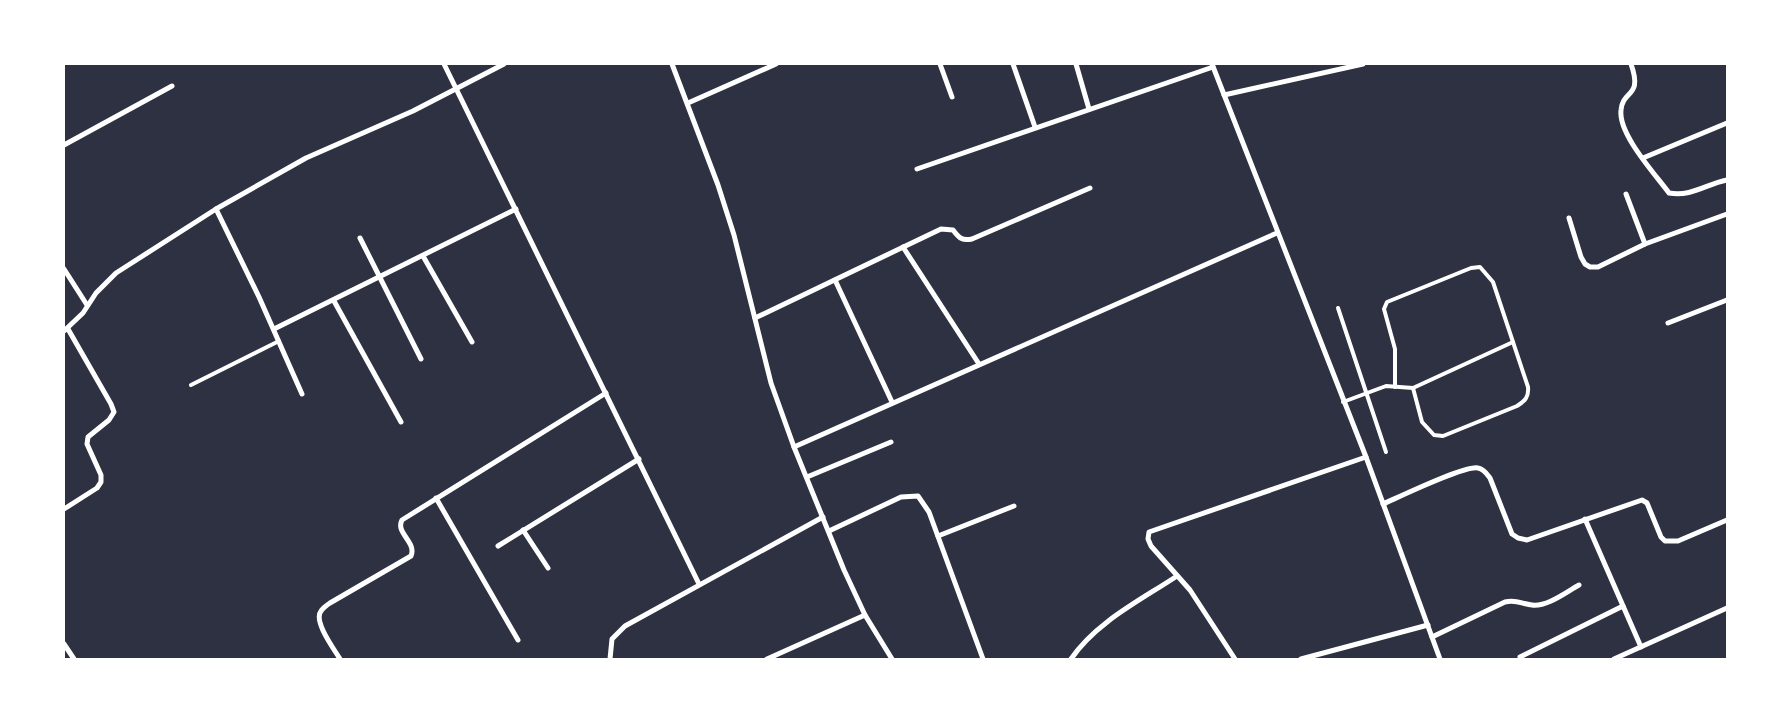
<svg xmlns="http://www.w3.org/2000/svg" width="1791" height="723" viewBox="0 0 1791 723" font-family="'DM Sans',sans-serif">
  <rect width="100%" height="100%" fill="#2d3142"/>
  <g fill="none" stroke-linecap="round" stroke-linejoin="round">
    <g stroke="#fff" stroke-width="4">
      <polyline points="1338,308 1386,452"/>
      <polyline points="191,385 279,341"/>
      <path d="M1395,387V349L1384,309L1387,302L1471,268L1480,267L1493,282L1528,387C1529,397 1525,401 1517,406L1443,436L1434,435L1422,422L1413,388"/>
      <polyline points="1343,402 1386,386 1413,388 1513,342"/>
    </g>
    <g stroke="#fff" stroke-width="5">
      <polyline points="444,64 699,584"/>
      <polyline points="672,64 718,185 734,235 771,383 794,447 844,570 865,615 892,659"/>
      <polyline points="940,64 952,97"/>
      <polyline points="1013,64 1035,127"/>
      <polyline points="1076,64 1089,109"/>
      <polyline points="1212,64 1366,457 1440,659"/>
      <path d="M1631,64C1643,98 1623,89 1621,110C1618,134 1655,174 1669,193C1692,197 1706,184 1727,180"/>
      <polyline points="1224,95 1363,64"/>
      <polyline points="688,103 776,64"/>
      <polyline points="64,145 172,86"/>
      <polyline points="1643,158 1727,123"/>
      <polyline points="917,169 1213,67"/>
      <polyline points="1626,194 1645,244"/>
      <polyline points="216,209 259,297 302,394"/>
      <polyline points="1569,218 1581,257 1585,264 1590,267 1598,267 1645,244 1727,214"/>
      <polyline points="360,238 421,359"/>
      <polyline points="903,247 979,364"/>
      <polyline points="423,256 472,342"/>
      <polyline points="64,269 87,305"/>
      <polyline points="835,280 892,402"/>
      <polyline points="334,301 401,422"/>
      <path d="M755,318L941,229L953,230C959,238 962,241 972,239L1090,188"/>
      <polyline points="1668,323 1727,300"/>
      <polyline points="274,329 516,209"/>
      <polyline points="64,331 83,313 96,293 116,273 216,209 306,158 413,111 504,64"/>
      <polyline points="794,447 1277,233"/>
      <polyline points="807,477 891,442"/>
      <polyline points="436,498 518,640"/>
      <path d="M1383,504C1399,497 1465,465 1478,468C1484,469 1487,474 1490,478L1512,534L1518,538L1527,540L1642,500L1647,503L1661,537L1665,541H1678L1727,520"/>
      <polyline points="64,509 97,488 101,482 101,475 87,444 88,437 109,420 114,412 111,404 68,329"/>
      <polyline points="1585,519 1641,647"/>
      <polyline points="523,530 548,568"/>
      <polyline points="829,531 901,497 918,496 929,512 983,659"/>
      <polyline points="938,536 1014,506"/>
      <polyline points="498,546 639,459"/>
      <path d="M1432,637L1505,602C1517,599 1521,604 1532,605C1547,607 1566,592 1579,585"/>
      <polyline points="64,644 74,659"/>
      <polyline points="1520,657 1623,606"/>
      <path d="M340,659C334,649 313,621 321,611C323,608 327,605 330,603L411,556C417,542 395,533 402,520L606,393"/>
      <polyline points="610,659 612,639 625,626 823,517"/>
      <polyline points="767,659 865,615"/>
      <path d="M1071,659C1096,622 1141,600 1177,576"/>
      <polyline points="1235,659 1190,590 1151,546 1148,539 1149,532 1366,457"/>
      <polyline points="1301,659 1428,625"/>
      <polyline points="1614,659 1727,608"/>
    </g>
  </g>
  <rect width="1791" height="723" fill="none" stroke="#ffffff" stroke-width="130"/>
</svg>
